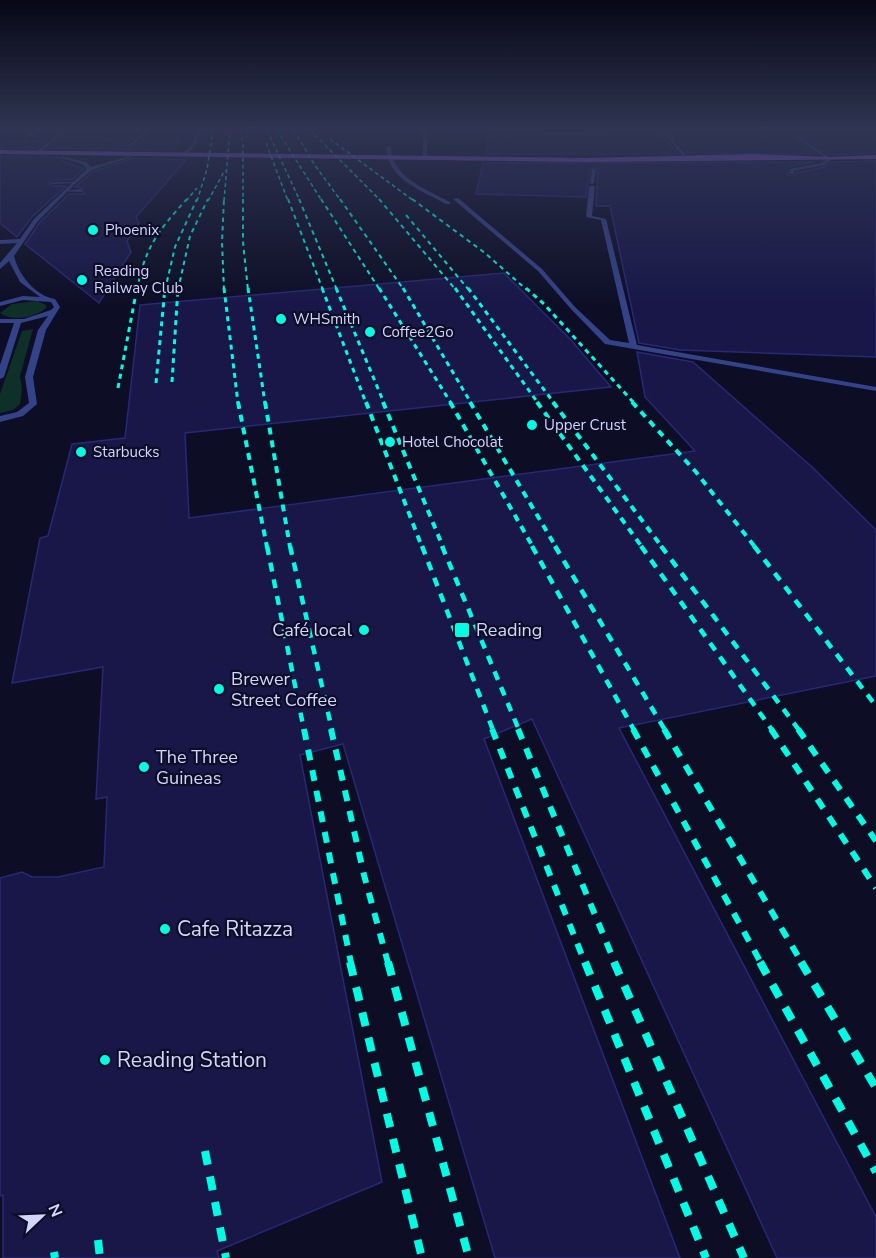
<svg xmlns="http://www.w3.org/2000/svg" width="876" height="1258" viewBox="0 0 876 1258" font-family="'Nunito Sans',sans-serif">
  <rect width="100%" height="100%" fill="#0d0d26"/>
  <g fill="#0f3028">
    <path d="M37,301L46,305V308C34,318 13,322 0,313L12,304Z"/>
    <polygon points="33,329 20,376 22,389 20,404 13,410 0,413 0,394 22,331"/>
  </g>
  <g fill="#181748" stroke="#282876" stroke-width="1.5">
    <polygon points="682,130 876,130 876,153 830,155 798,135 796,141 816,154 688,153 672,135 688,135"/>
    <polygon points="489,132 662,135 678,154 485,154"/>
    <polygon points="62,137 132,139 126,144 127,148 132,148 144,139 183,139 173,150 48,148"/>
    <polygon points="45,141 36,148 0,148 0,142"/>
    <polygon points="0,156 59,157 60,160 84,169 72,180 53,180 49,182 51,186 66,186 32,217 17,237 0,223"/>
    <polygon points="134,158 186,160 136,217 139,223 127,241 131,252 99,303 25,244 40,222 69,194 84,194 83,188 75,187 93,172"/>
    <polygon points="876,161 876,357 680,350 639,343 610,206 596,206 598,169 590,169 586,197 476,194 483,163 815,162 788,167 787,175 793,176 796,173 824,167 832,162"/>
    <polygon points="504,273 570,339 611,387 185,433 189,518 695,451 645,397 637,352 693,362 812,467 876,530 876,676 619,728 876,1217 876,1258 777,1258 532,719 484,739 680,1258 495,1258 343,744 300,755 382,1182 217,1251 219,1258 3,1258 3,1195 0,1196 0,878 22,872 32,877 58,877 104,867 107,797 96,799 103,667 12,683 40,538 48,536 72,444 125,438 140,305"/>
  </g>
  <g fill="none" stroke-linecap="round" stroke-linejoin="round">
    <g fill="#344288" fill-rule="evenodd">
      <polygon points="64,130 68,130 38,153 34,153"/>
      <polygon points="148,130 152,130 131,146 127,146"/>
      <polygon points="423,130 427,130 427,158 425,159 423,158"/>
      <polygon points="798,137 799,137 832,159 824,165 794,171 793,174 789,174 790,169 821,163 827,159 797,139"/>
      <path d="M387,146L391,147C392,178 426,189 450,202V204H446C423,191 384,178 387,146Z"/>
      <polygon points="592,169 596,170 594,183 592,184 590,183"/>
      <polygon points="53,182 73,182 75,183 51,184"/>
      <polygon points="592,185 595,187 592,216 606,219 637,345 876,387 876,391 605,344 571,309 538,271 453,199 458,198 542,269 575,307 610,340 629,343 601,220 586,217 589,187"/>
      <polygon points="81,189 83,192 61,191"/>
    </g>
    <g fill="#344288" fill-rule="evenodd">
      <polygon points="36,130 40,130 25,139 25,137"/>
      <path d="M197,130H201C197,143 193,153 179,156L192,145Z"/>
      <polygon points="661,130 665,130 686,155 682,155"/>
      <path d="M61,156L86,162L91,167L130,156L132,157L92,170L75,184L38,221L14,256C19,276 36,296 55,299L60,307L46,330L33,377L37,404L23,416L0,422V416L17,412L29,403L25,377L38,330L48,316L21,323L4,377L0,379V365L14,323H0V319H24L51,310L54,307L51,302L23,300L0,306V302L23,296L40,297L20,282L9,261L0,269V263L17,243L0,244V240L20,239L34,219L87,169L82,164L61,158Z"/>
    </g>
    <polygon fill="#9f59ff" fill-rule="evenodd" points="0,150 585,158 753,154 830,157 876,155 876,159 585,162 0,154"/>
    <g stroke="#00fde3" stroke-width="1.5" stroke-dasharray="4 3" stroke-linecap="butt">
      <polyline points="240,130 243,143 243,201"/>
      <polyline points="267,130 300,201"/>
      <polyline points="277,130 322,201"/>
      <polyline points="294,130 314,164 341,201"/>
      <polyline points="310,130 381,201"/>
      <polyline points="330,139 414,201"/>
      <polyline points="266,143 288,201"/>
      <polyline points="186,201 197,188"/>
      <polyline points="197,201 207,169 213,130"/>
      <polyline points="208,201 225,170"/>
      <polyline points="224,201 230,130"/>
    </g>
    <g stroke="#00fde3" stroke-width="2" stroke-dasharray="4.5 4" stroke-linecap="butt">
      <polyline points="243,199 243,242 248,290"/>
      <polyline points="288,199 323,290"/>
      <polyline points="299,199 337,290"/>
      <polyline points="321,199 380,290"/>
      <polyline points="340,199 404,290"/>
      <polyline points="379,199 456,290"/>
      <polyline points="412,199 485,253 527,290"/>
      <polyline points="406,215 469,290"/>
      <path d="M137,290C145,247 158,231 187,199"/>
      <polyline points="165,290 175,247 197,199"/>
      <polyline points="178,290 190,236 208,199"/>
      <polyline points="224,290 222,242 224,199"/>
    </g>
    <g stroke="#00fde3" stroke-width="3" stroke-dasharray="5 4.5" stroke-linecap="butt">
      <polyline points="224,288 238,403"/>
      <polyline points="248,288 265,403"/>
      <polyline points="322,288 366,403"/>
      <polyline points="336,288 384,403"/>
      <polyline points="379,288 451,403"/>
      <polyline points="403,288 471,403"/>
      <polyline points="455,288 538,403"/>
      <polyline points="468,288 554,403"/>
      <polyline points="526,288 544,304 634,403"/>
      <polyline points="172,382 178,288"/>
      <polyline points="156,383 165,288"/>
      <polyline points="118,388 137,288"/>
    </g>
    <g stroke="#00fde3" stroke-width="4" stroke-dasharray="7 6" stroke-linecap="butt">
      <polyline points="238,402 267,547"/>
      <polyline points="265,402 290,547"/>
      <polyline points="366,402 422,547"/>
      <polyline points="383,402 443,547"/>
      <polyline points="450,402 533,547"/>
      <polyline points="470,402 556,547"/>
      <polyline points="537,402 642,547"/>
      <polyline points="553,402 662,547"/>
      <polyline points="632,402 696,472 755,547"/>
    </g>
    <g stroke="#00fde3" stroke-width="4.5" stroke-dasharray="9 8" stroke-linecap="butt">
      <polyline points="267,546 304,730"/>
      <polyline points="290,546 332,730"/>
      <polyline points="422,546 493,730"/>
      <polyline points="442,546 519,730"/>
      <polyline points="532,546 634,730"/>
      <polyline points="555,546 665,730"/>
      <polyline points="641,546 772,730"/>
      <polyline points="661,546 799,730"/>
      <polyline points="754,546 876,706"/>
    </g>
    <g stroke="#00fde3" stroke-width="6" stroke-dasharray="11 10" stroke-linecap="butt">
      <polyline points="304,729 351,963"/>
      <polyline points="331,729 364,875 388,963"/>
      <polyline points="492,729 585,963"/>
      <polyline points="518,729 615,963"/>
      <polyline points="633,729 761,963"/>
      <polyline points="664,729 802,963"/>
      <polyline points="771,729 876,888"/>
      <polyline points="798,729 876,841"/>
    </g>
    <g stroke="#00fde3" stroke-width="8" stroke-dasharray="14 12" stroke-linecap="butt">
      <polyline points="350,962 422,1258"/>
      <polyline points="388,962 469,1258"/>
      <polyline points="585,962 706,1258"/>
      <polyline points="614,962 744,1258"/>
      <polyline points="760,962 876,1172"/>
      <polyline points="801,962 876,1088"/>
      <polyline points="205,1151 226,1258"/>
      <polyline points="98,1240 100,1258"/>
      <polyline points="54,1252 55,1258"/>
    </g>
  </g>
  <linearGradient id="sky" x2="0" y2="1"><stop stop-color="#070715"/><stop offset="0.42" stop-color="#2f3552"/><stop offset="1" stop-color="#2f3552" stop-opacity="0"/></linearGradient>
  <rect width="876" height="306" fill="url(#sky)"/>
  <g fill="#00fde3" stroke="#0d0d26" stroke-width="2">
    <circle cx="93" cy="230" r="6"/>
    <circle cx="82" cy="280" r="6"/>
    <circle cx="281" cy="319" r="6"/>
    <circle cx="370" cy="332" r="6"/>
    <circle cx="532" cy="425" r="6"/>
    <circle cx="390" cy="442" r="6"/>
    <circle cx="81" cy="452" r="6"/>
    <circle cx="364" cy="630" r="6"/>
    <rect x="454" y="622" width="16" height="16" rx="3"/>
    <circle cx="219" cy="689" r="6"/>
    <circle cx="144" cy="767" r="6"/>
    <circle cx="165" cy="929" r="6"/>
    <circle cx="105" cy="1060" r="6"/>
  </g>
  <g text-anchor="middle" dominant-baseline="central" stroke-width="4.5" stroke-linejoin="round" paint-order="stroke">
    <g font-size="15" fill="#d2d5ff" stroke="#0d0d26" text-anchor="start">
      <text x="105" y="230">Phoenix</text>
      <text x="94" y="271">Reading<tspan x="94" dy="17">Railway Club</tspan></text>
      <text x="293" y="319">WHSmith</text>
      <text x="382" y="332">Coffee2Go</text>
      <text x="544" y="425">Upper Crust</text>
      <text x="402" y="442">Hotel Chocolat</text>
      <text x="93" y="452">Starbucks</text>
    </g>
    <g font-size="18" fill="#d2d5ff" stroke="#0d0d26" text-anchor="start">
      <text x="352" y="630" text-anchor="end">Café local</text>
      <text x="476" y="630">Reading</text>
      <text x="231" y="679">Brewer<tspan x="231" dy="21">Street Coffee</tspan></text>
      <text x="156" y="757">The Three<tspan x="156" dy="21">Guineas</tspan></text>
    </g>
    <g font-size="21" fill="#d2d5ff" stroke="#0d0d26" text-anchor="start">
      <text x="177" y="929">Cafe Ritazza</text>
      <text x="117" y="1060">Reading Station</text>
    </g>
  </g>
  <g transform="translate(42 1216) rotate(67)" stroke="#0d0d26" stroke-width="4.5" paint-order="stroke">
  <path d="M0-4.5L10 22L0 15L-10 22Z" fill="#d2d5ff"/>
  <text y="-9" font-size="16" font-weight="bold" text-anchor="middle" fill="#d2d5ff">N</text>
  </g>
</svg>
